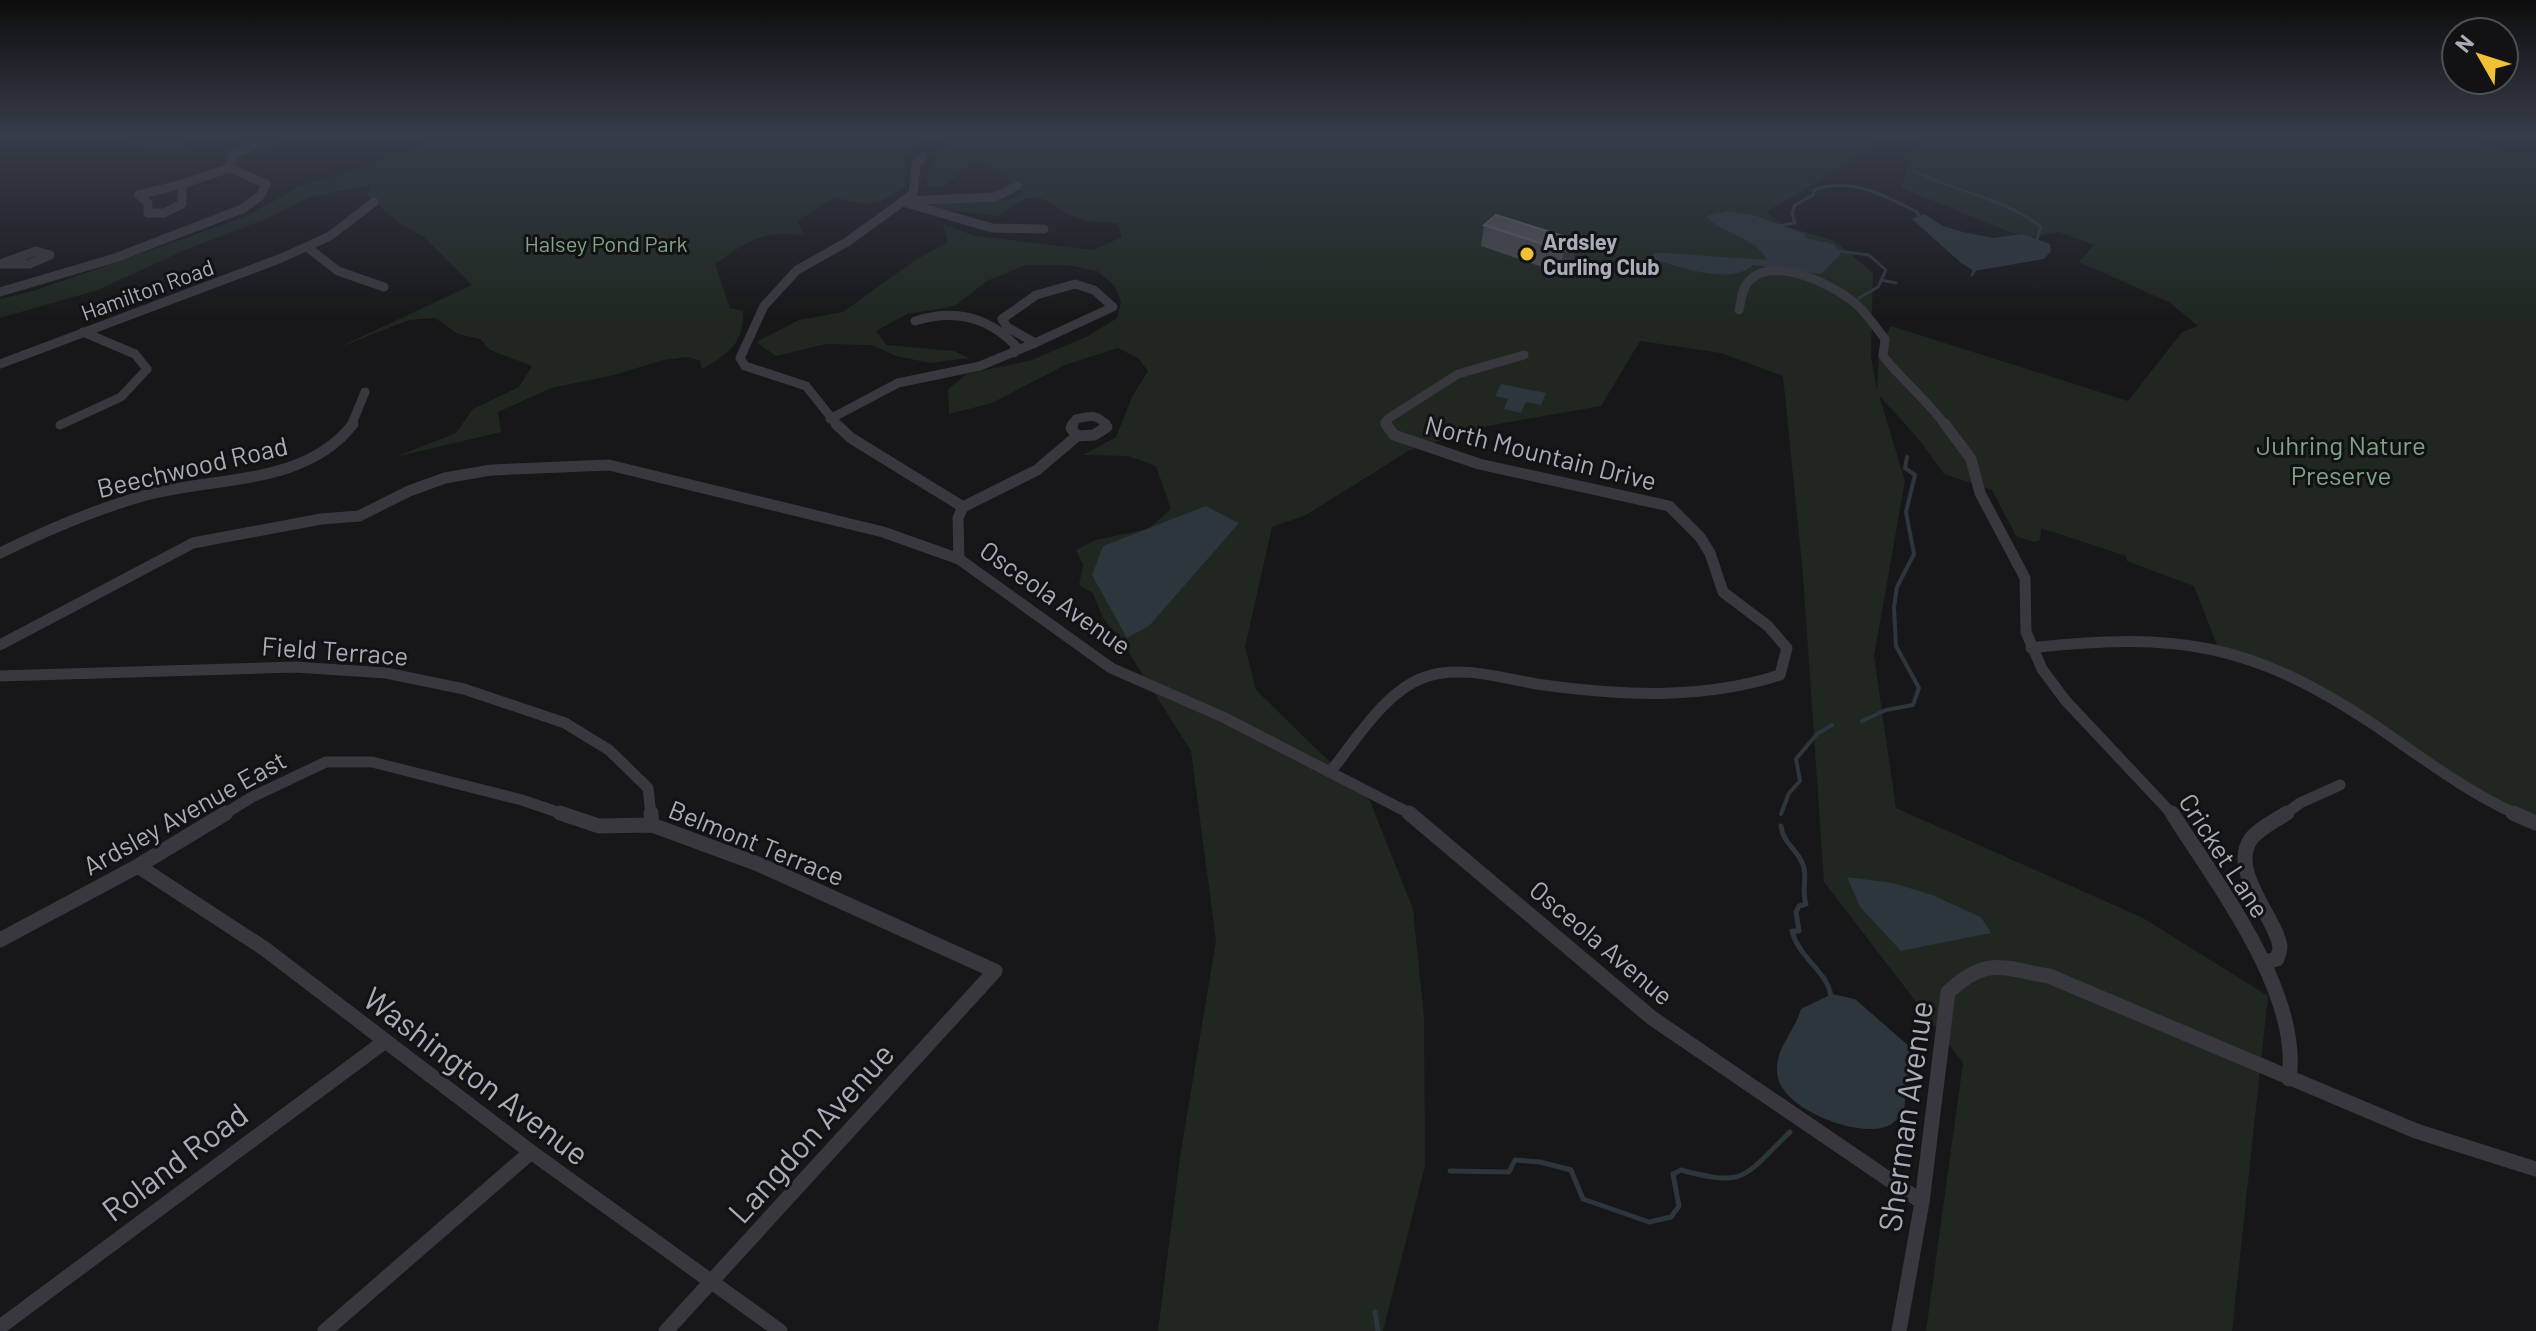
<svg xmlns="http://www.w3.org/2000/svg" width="2536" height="1331" viewBox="0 0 2536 1331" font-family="Barlow,sans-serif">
  <rect width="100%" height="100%" fill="#171719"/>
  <g fill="#1f2720">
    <polygon points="141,133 179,133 189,155 167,156 134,143"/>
    <path d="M437,133H1886L1841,168L1766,212L1785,226L1835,241L1873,273L1871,357L1877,390L1879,348L1891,326L2128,401L2182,332L2198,326L2169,302L2079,262L2094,245L2059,232L2029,237L2010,232L1901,188L1909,159L1930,133H2436L2527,157L2536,162V824L2306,683L2219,650L2194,586L2127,561L2126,556L2041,528L2040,540L2035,542L2016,536L1992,490L1944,474L1920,441L1879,395L1905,481L1874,656L1896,808L2143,918L2268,996L2232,1331H1926L1963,1063L1824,882L1803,575L1783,376L1721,353L1640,341L1601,406L1487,426L1410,450L1306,515L1272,527L1245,647L1256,690L1370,801L1413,909L1424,1017L1425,1166L1383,1331H1158L1180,1157L1216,941L1191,751L1121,640L1103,618L1093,593L1079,585L1083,565L1076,550L1095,540L1148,529L1171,509L1156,466L1128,456L1083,455L1116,437L1133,395L1148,371L1139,359L1118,348L1065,365L992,403L949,414L948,389L967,374L1032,360L1088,336L1117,318L1121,302L1115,286L1097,271L1067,265H1026L987,281L955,306L907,314L876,331L887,345L954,351L969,358L930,363L896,356L871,345L826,344L776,356L756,342L799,320L843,312L911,263L948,242L943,224L975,236L1093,250L1122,237L1118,223C1108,222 1095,223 1085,220C1042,208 1046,178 999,216L930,208L935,203L1008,200L1024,193L1004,175L977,163L964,168L946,186L928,187L926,172L950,141C924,130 922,136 904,156L906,186C876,205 871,209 836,197L797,221L804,235C760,231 750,240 715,264L730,308L743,311C745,342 728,355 702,369L700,361L689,357L663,360L614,375L551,388L498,412L501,432L395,457L456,433L473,409L519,387L532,366L490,350L480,339L458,334L435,318L409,320L335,349L472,285L424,237L399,223L368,196L370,185L310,197L268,218L185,250L98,290L0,318V299L37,290L245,217L298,187L388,159L424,144Z"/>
  </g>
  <g fill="#2d353d">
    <path d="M752,133H868C834,155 788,141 752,133Z"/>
    <path d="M1728,211L1753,215L1805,234V238L1833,244L1841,254L1821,274L1753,265C1731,286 1679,267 1654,259L1653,253H1664L1767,260C1755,236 1722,235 1706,216Z"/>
    <polygon points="1924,214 1943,226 1963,232 1993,238 2022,234 2050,244 2051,251 2044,259 1974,271 1961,263 1912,219"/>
    <polygon points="1501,384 1546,393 1541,405 1526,402 1521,413 1504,409 1508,399 1495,396"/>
    <polygon points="1206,506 1239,523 1149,626 1127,638 1092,575 1103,546"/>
    <polygon points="1847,877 1893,883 1932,895 1981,917 1991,933 1901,951 1860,907"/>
    <path d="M1832,994L1855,999L1910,1047L1904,1112C1900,1116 1895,1122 1890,1125C1861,1140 1785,1110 1778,1078C1772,1050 1794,1034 1801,1009Z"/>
  </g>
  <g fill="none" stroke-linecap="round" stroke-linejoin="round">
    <g stroke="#2d353d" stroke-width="3">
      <path d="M1914,171C1955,192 2005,198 2041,227L2037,239"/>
      <path d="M1778,226L1795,223L1792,213L1795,205L1813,195L1814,190C1851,177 1884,195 1917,212L1919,216"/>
      <polyline points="1838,251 1869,255 1886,270 1878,287 1859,298"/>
      <polyline points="1972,275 1974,271"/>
      <polyline points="1881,280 1896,283"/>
    </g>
    <g stroke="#2d353d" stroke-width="4">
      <polyline points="1862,721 1886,710 1913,705 1919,688 1896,646 1894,607 1897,587 1914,554 1906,512 1915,475 1905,468 1907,457"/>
      <polyline points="1781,814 1789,793 1800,781 1796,759 1817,734 1832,725"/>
    </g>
    <g stroke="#2d353d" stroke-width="5">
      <path d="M1781,826C1783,844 1798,849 1803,865C1808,877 1801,889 1806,904L1799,906L1796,912L1799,931H1792C1799,959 1828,971 1831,997"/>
      <path d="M1450,1171L1509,1172L1515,1160L1540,1162L1571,1170L1583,1199L1649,1222L1671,1217L1679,1206L1673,1174L1681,1170C1747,1188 1744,1176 1790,1132"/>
      <polyline points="1375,1312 1378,1331"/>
    </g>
    <g stroke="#38383e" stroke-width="9">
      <polyline points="349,133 359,138 384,133"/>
      <polygon points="182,184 182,204 164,213 148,213 148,203 139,195"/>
      <polyline points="182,184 230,168"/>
      <polyline points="906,201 995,197 1017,186"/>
      <polyline points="903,202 992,228 1044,229"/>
      <polyline points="307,247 338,271 384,287"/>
      <polygon points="36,251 50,255 29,264 0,264"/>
      <polygon points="1075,284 1094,290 1113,307 1035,343 1007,327 1002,319 1036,295"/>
      <polyline points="0,292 115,258 242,209 260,196 266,184 230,168 233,154 261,142 303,133"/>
      <path d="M1739,310C1741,300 1742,288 1749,281C1774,254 1836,286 1857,305C1868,315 1876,328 1885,339L1883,356C1903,381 1927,400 1946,426"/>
      <path d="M915,321C953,309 987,316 1015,345L1014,353"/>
      <polyline points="0,364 279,259 330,236 374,202"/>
      <polyline points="830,419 898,383 980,366 1035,343"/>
      <polyline points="60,425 121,397 147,369 135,354 83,332"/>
      <polyline points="351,426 365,392"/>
      <polyline points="838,426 806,386 745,366 740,358 764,306 797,270 847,242 913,194 916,164 923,157"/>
      <path d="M1072,426L1076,419C1089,416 1098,413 1106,426"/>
      <polyline points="1388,426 1385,422 1389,418 1458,374 1524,355"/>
    </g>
    <g stroke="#38383e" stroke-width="11">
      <polyline points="836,424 851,438 963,507 958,518 959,559"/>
      <polyline points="1073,424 1071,428 1077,436"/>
      <polyline points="1945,424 1971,459 1980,493 2025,578 2026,632 2042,669 2065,700 2173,815"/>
      <polyline points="1077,436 1094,435 1107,427 1105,424"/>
      <polyline points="963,507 1037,470 1077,436"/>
      <path d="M0,553C47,530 93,510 143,496C212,476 305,487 353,424"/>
      <polyline points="0,645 193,543 321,519 359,516 409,491 445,478 491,470 609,465 883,532 959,559 1111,668 1223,717 1413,815"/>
      <path d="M2031,648C2176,632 2250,642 2373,724C2420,756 2465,791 2518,815"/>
      <polyline points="0,676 295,667 386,673 464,689 565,723 609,750 648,788 651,815"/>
      <path d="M1331,771C1356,740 1385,691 1425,677C1464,663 1512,682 1551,686C1629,696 1705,699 1780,675L1787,648L1768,626L1723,592L1710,553L1700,537L1669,506L1479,464L1394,435L1386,424"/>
      <polyline points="223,815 252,797 326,762 372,762 522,800 566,815"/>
      <polyline points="2284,815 2300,803 2340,785"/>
    </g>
    <g stroke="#38383e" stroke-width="15">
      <polyline points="560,813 599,826 652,825 758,864 995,971 666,1331"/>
      <polyline points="651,813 652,825"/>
      <polyline points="1409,813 1652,1018 1922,1202"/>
      <path d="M2172,813C2216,883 2302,993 2289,1079"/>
      <polyline points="2513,813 2536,823"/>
      <polyline points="138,866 265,949 531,1152 780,1331"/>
      <polyline points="0,940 138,866 226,813"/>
      <path d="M2265,962L2277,959C2278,955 2280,951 2280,947C2278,921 2228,871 2251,839C2258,829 2276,820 2287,813"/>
      <polyline points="0,1327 384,1042"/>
      <polyline points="325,1331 531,1152"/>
      <path d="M1899,1331L1922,1202L1948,992C1987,956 2001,968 2049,976L2416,1131L2536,1169"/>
    </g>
  </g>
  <polygon fill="#48494e" points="1484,225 1576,240 1573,262 1560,273 1481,246"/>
  <polygon fill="#303134" points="1576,240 1573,262 1560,273 1564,251"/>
  <polygon fill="#53545a" stroke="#606268" stroke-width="2" points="1496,215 1576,240 1564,251 1484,225"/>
  <linearGradient id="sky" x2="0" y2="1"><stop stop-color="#0d0d0e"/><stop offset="0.42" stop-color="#363c49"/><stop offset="1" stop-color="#363c49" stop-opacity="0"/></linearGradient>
  <rect width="2536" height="319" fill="url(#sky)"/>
  <circle fill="#f1c037" stroke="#121214" stroke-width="3" cx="1527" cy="254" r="8"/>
  <g text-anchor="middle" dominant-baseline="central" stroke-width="6" stroke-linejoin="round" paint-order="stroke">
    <g font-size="22" font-weight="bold" fill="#a9adb9" stroke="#121214" text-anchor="start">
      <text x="1543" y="241">Ardsley<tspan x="1543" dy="25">Curling Club</tspan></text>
    </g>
    <g font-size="22" fill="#80a485" stroke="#121214">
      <text x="606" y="243">Halsey Pond Park</text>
    </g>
    <g font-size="22" fill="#a9adb9" stroke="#121214">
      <text transform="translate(147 289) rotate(-20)">Hamilton Road</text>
    </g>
    <g font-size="26" fill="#80a485" stroke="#121214">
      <text x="2341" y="444">Juhring Nature<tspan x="2341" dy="30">Preserve</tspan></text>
    </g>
    <g font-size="26" fill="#a9adb9" stroke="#121214">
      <text transform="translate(1541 452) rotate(14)">North Mountain Drive</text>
      <text transform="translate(192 466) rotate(-13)">Beechwood Road</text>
      <text transform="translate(1056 597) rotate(35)">Osceola Avenue</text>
      <text transform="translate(335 650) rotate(4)">Field Terrace</text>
      <text transform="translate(184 812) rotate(-29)">Ardsley Avenue East</text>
      <text transform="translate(757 842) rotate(22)">Belmont Terrace</text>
      <text transform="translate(2225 855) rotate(57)">Cricket Lane</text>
      <text transform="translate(1602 942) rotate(40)">Osceola Avenue</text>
    </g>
    <g font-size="32" fill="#a9adb9" stroke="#121214">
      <text transform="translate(477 1075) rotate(37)">Washington Avenue</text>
      <text transform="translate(1904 1116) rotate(-82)">Sherman Avenue</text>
      <text transform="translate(810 1132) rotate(-48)">Langdon Avenue</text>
      <text transform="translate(174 1161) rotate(-37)">Roland Road</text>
    </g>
  </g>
  <g transform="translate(2480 56) rotate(309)"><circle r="38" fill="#121214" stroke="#4e5056" stroke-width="2"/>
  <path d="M0-6L14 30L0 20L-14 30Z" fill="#f1c037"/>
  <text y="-12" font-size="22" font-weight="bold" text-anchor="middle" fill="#a9adb9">N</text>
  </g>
</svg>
